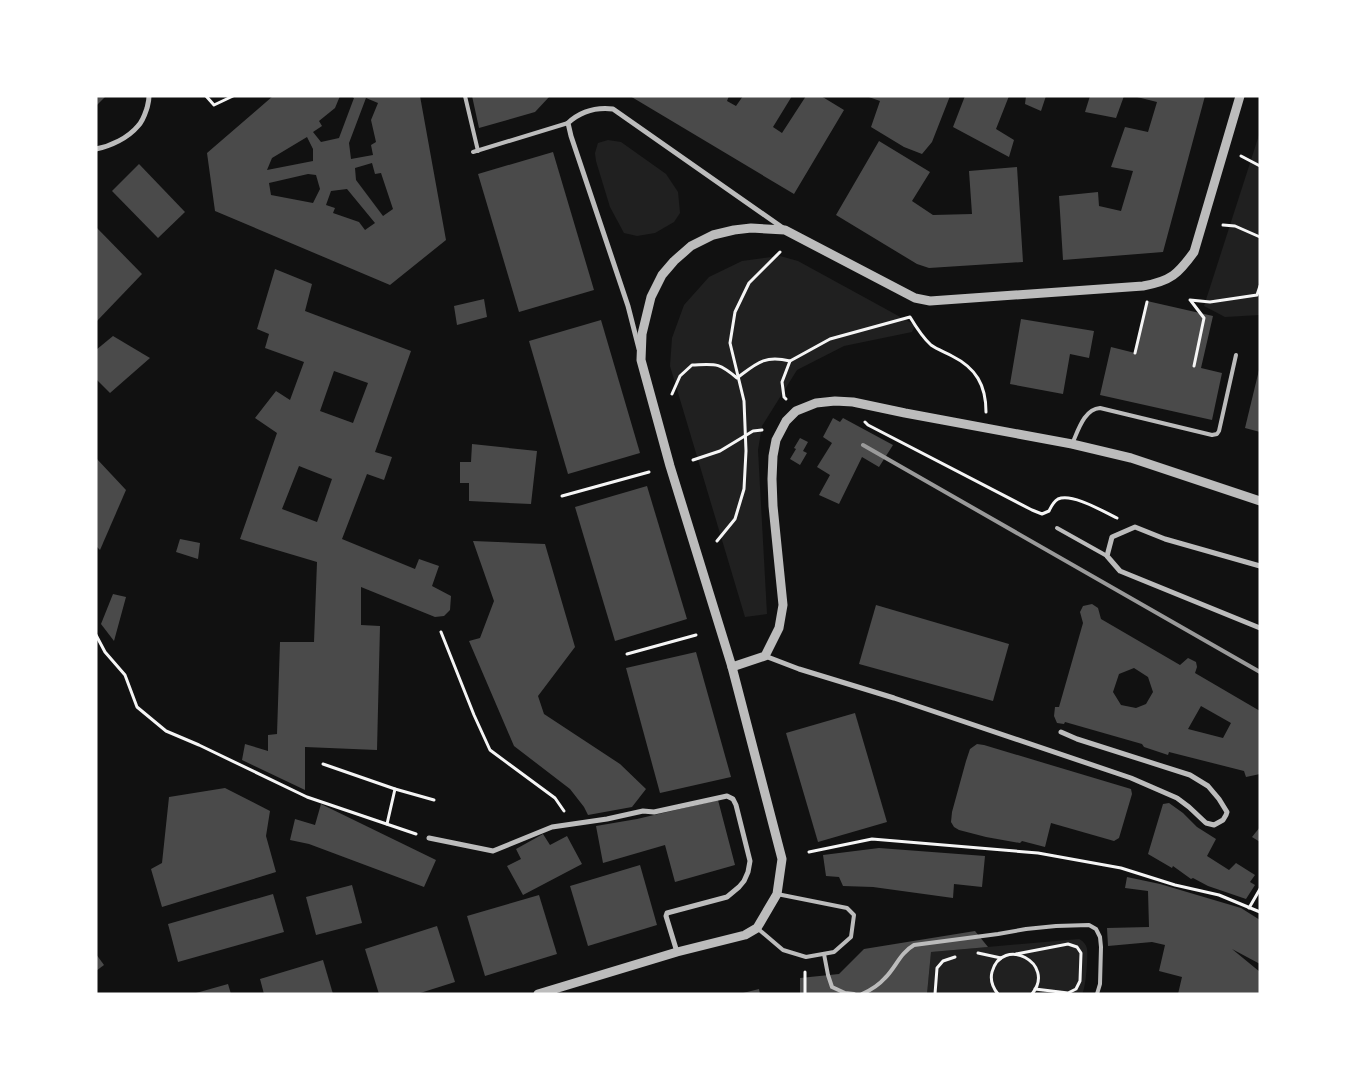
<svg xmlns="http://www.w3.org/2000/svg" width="1356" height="1090" viewBox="0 0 1356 1090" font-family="'PT Serif',serif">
  <rect width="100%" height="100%" fill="#111"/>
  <g fill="#202020">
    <polygon points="1260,132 1260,315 1225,317 1204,306"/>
    <polygon points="608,140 621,142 666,174 678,192 680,213 674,222 655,233 637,236 624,233 610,207 596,161 595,153 598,143"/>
    <polygon points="780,256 798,261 915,325 912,332 844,346 797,370 762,426 758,450 767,614 745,617 670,366 672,338 684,305 709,277 742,261"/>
    <path d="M1079,939C1083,941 1086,944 1087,949C1088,957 1086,987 1082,994H927L931,952Z"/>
  </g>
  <g fill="#4a4a4a" fill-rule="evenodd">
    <polygon points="96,96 106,96 96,106"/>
    <path d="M273,96H340L335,108L319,121L322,126L313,132L321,142L339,138L354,98L351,96H420L446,240L390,285L215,211L207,153ZM366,98L378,103L371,120L376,142L371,145L373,155L351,159L349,143ZM307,137L313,149V161L267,170L272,158ZM372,163L375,174L381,173L393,209L383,216L356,180L355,168ZM308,174L316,175L320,189L313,203L271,195L269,183ZM347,189L375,223L365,230L359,222L333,213L335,208L326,205L331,191Z"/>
    <polygon points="472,96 550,96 535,112 479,128"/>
    <polygon points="630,96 729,96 727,101 736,106 743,96 792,96 773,127 782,133 806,96 821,96 844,110 794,194"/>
    <polygon points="866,96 950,96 932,142 922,154 904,147 871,127 880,101"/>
    <polygon points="965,96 1009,96 996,129 1014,140 1009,157 953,127"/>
    <polygon points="1026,96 1046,96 1041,111 1025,104"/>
    <polygon points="1090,96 1124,96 1116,118 1085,112"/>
    <polygon points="1133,96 1205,96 1163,252 1063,260 1059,196 1098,192 1099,206 1121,211 1133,171 1111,167 1125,127 1148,132 1157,102"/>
    <polygon points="879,141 930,172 912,201 933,215 972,214 969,171 1017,167 1023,262 929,268 917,264 836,215"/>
    <polygon points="553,152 594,290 519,312 478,174"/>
    <polygon points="139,164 185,212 158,238 112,191"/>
    <polygon points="96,227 142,274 96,322"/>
    <path d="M275,269L312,284L305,311L411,351L375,452L392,457L384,480L367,474L342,539L415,569L419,559L439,566L432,586L451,596L450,610L444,616L435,617L361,587V625L380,626L377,750L305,747V790L242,760L245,744L268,751V735L277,734L280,642H314L317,562L240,539L277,433L255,418L276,391L290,400L304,362L265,348L269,334L257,329ZM334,371L368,383L353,423L320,411ZM299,466L332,479L317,522L282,509Z"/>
    <polygon points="484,299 487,317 457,325 454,306"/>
    <polygon points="1147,301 1213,316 1201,368 1222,373 1212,420 1100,395 1111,347 1135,353"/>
    <polygon points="1021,319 1094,331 1089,358 1070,354 1063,394 1010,384"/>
    <polygon points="601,320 640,453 568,474 529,341"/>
    <polygon points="113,336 150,358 110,393 96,379 96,350"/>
    <polygon points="1259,370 1260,370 1260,432 1245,428"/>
    <polygon points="833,418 840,422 843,418 893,445 879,467 862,457 839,504 819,495 830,475 817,467 832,443 823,437"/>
    <polygon points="800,438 808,442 803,451 807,453 800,465 790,459 796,449 794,448"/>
    <polygon points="472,444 537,451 531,504 469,501 469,483 460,483 460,462 471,462"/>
    <polygon points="96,458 126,490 100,550 96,546"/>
    <polygon points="647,486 687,619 615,641 575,507"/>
    <polygon points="180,539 200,543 198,559 176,552"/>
    <polygon points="473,541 545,544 575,647 538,696 544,714 620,764 646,789 632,807 588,815 584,807 570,789 514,746 469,641 480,638 494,601"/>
    <polygon points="113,594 126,597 114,641 101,624"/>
    <path d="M1092,604L1098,608L1101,619L1180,665L1188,658L1196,662L1197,667L1195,673L1260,711V774L1246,777L1244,771L1169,752L1168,755L1144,747L1142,744L1065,722L1064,724L1057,723L1054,716L1055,707H1059L1083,623L1080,612L1083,606ZM1134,668L1148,677L1153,692L1146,704L1136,708L1121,705L1113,692L1119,674ZM1201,706L1231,723L1223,738L1188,729Z"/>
    <polygon points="876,605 1009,644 993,701 859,664"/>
    <polygon points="696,652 731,777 660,793 626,668"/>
    <polygon points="855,713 887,822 818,842 786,733"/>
    <polygon points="977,744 984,745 1131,789 1132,794 1119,838 1114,841 1051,823 1045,847 1022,841 1020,843 986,837 959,830 954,827 951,822 952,812 966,761 970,749"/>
    <polygon points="225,788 270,811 266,836 276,872 162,907 151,869 162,863 169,797"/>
    <polygon points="718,800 735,865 675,882 665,845 603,863 596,826 637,819"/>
    <polygon points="1169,803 1183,813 1197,827 1216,839 1207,856 1229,870 1236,863 1255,875 1250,882 1255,885 1246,899 1208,886 1193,878 1191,879 1173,866 1172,868 1148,854 1163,804"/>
    <polygon points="321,804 436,860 424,887 309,844 290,840 295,819 315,825"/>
    <polygon points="1260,827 1260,842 1252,837"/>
    <polygon points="543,834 550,845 567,836 582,864 523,895 507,866 521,859 516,849"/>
    <polygon points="879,848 985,856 982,887 954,884 953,898 873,887 843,886 839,877 826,876 823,855"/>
    <polygon points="640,865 657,925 588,946 570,886"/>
    <polygon points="1127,877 1160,884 1241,908 1260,920 1260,964 1232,949 1260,972 1260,994 1178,994 1182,977 1159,971 1165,945 1152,942 1108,946 1107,928 1149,927 1148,891 1125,888"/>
    <polygon points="352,885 362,923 316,935 306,897"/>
    <polygon points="273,894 284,932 178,962 168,924"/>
    <polygon points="539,895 557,954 485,976 467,916"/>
    <polygon points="437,926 455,982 417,994 379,994 365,949"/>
    <polygon points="975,931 988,947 931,952 927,994 800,994 800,978 839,974 864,949"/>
    <polygon points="96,954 104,965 96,971"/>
    <polygon points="323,960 333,994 264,994 260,979"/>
    <polygon points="228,984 231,994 196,994 196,993"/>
    <polygon points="759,989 760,994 743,994 743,993"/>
  </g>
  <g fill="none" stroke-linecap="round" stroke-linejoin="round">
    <g stroke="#f5f5f5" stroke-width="3">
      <polyline points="206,96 214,105 233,96"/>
      <polyline points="1241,156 1260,166"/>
      <polyline points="1223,225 1235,226 1260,237"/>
      <polyline points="1190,300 1210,302 1257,295 1260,286"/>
      <polyline points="1191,301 1204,318 1194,366"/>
      <polyline points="1135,353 1147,302"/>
      <path d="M672,394L680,376L692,365C716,364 718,362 737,378C757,363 764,355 790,361"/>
      <path d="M786,399L784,397L782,382L790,361L830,339L910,317C916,327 922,337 931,345C938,350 945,352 952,356C976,368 986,385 986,412"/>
      <path d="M865,422L868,425L1032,510L1042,514L1049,511C1051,507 1053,502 1058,499C1073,493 1104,512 1117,518"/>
      <polyline points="693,460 720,451 753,431 762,430"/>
      <polyline points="562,496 649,472"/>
      <polyline points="717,541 735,519 744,489 746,451 744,401 730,343 735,312 749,283 780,252"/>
      <polyline points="441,632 474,715 490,750 555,798 564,811"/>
      <polyline points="96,635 105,652 125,675 137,707 166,731 199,745 307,797 416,834"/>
      <polyline points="627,654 696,635"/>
      <polyline points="323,764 395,789 434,800"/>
      <polyline points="387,824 395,789"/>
      <polyline points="809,852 872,839 1038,853 1121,868 1175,885 1219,895 1260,912"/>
      <polyline points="1249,908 1260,889"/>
      <polyline points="978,953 1001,958"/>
      <polyline points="1016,954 1068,944 1077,947 1081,953 1080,981 1076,989 1068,993 1035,989"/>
      <polyline points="805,972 805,994"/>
      <polyline points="935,994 937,968 943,961 955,957"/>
      <path d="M998,994C993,988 990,980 992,972C1002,935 1057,963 1032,994"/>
    </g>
    <g stroke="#bcbcbc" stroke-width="4">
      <polyline points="465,96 478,151"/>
      <polyline points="473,152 568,123"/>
      <path d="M1072,444C1078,431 1084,409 1100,408L1212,435L1217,434L1219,431L1236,355"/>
      <polyline points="1057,528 1107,556"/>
      <polyline points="757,928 783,950 806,957 834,952 851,937 854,915 847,908 777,894"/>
      <polyline points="824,954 828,975 832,987 845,993 854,994"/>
      <path d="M862,994C871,990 878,986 885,978C896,967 900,953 914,945L998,934L1026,929L1056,926L1089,925L1096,929L1100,937L1101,947L1100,984L1097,994"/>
    </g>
    <g stroke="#bcbcbc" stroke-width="5">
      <path d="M96,149C111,146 128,138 138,126C143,121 145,114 147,108C148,104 149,101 149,96"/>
      <path d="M639,349L628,306L571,136L568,123C581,111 596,107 613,109L783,228"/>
      <polyline points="1260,566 1165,539 1135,527 1112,537 1107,556 1120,571 1260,628"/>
      <polyline points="765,656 799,669 894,698 1131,778 1177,798 1189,807 1206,823 1214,825 1223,820 1226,815 1227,812 1219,799 1208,786 1190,775 1077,739 1061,732"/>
      <polyline points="429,838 493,851 552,827 607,819 643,811 654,812 727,796 733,799 736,805 750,861 748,872 744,881 739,887 727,897 667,913 666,916 677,952"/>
    </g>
    <g stroke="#bcbcbc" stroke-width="9">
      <polyline points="732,667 765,656 779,628 783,605 773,506 772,479 773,456 776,440 786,421 796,411 816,403 835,401 853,402 905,413 1072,444 1131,458 1260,501"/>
      <path d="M538,994L677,952L745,935L757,928L777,894L782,859L732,667L670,466L641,360L642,334L651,297L662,275L674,261L691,246L713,235L734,230L751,228L785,230L915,298L930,301L1143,286C1171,281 1178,274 1194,252L1240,96"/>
    </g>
    <polyline stroke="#9a9a9a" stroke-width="4" points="863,445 1260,672"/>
  </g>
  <rect width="1356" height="1090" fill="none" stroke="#ffffff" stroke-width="195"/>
</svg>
